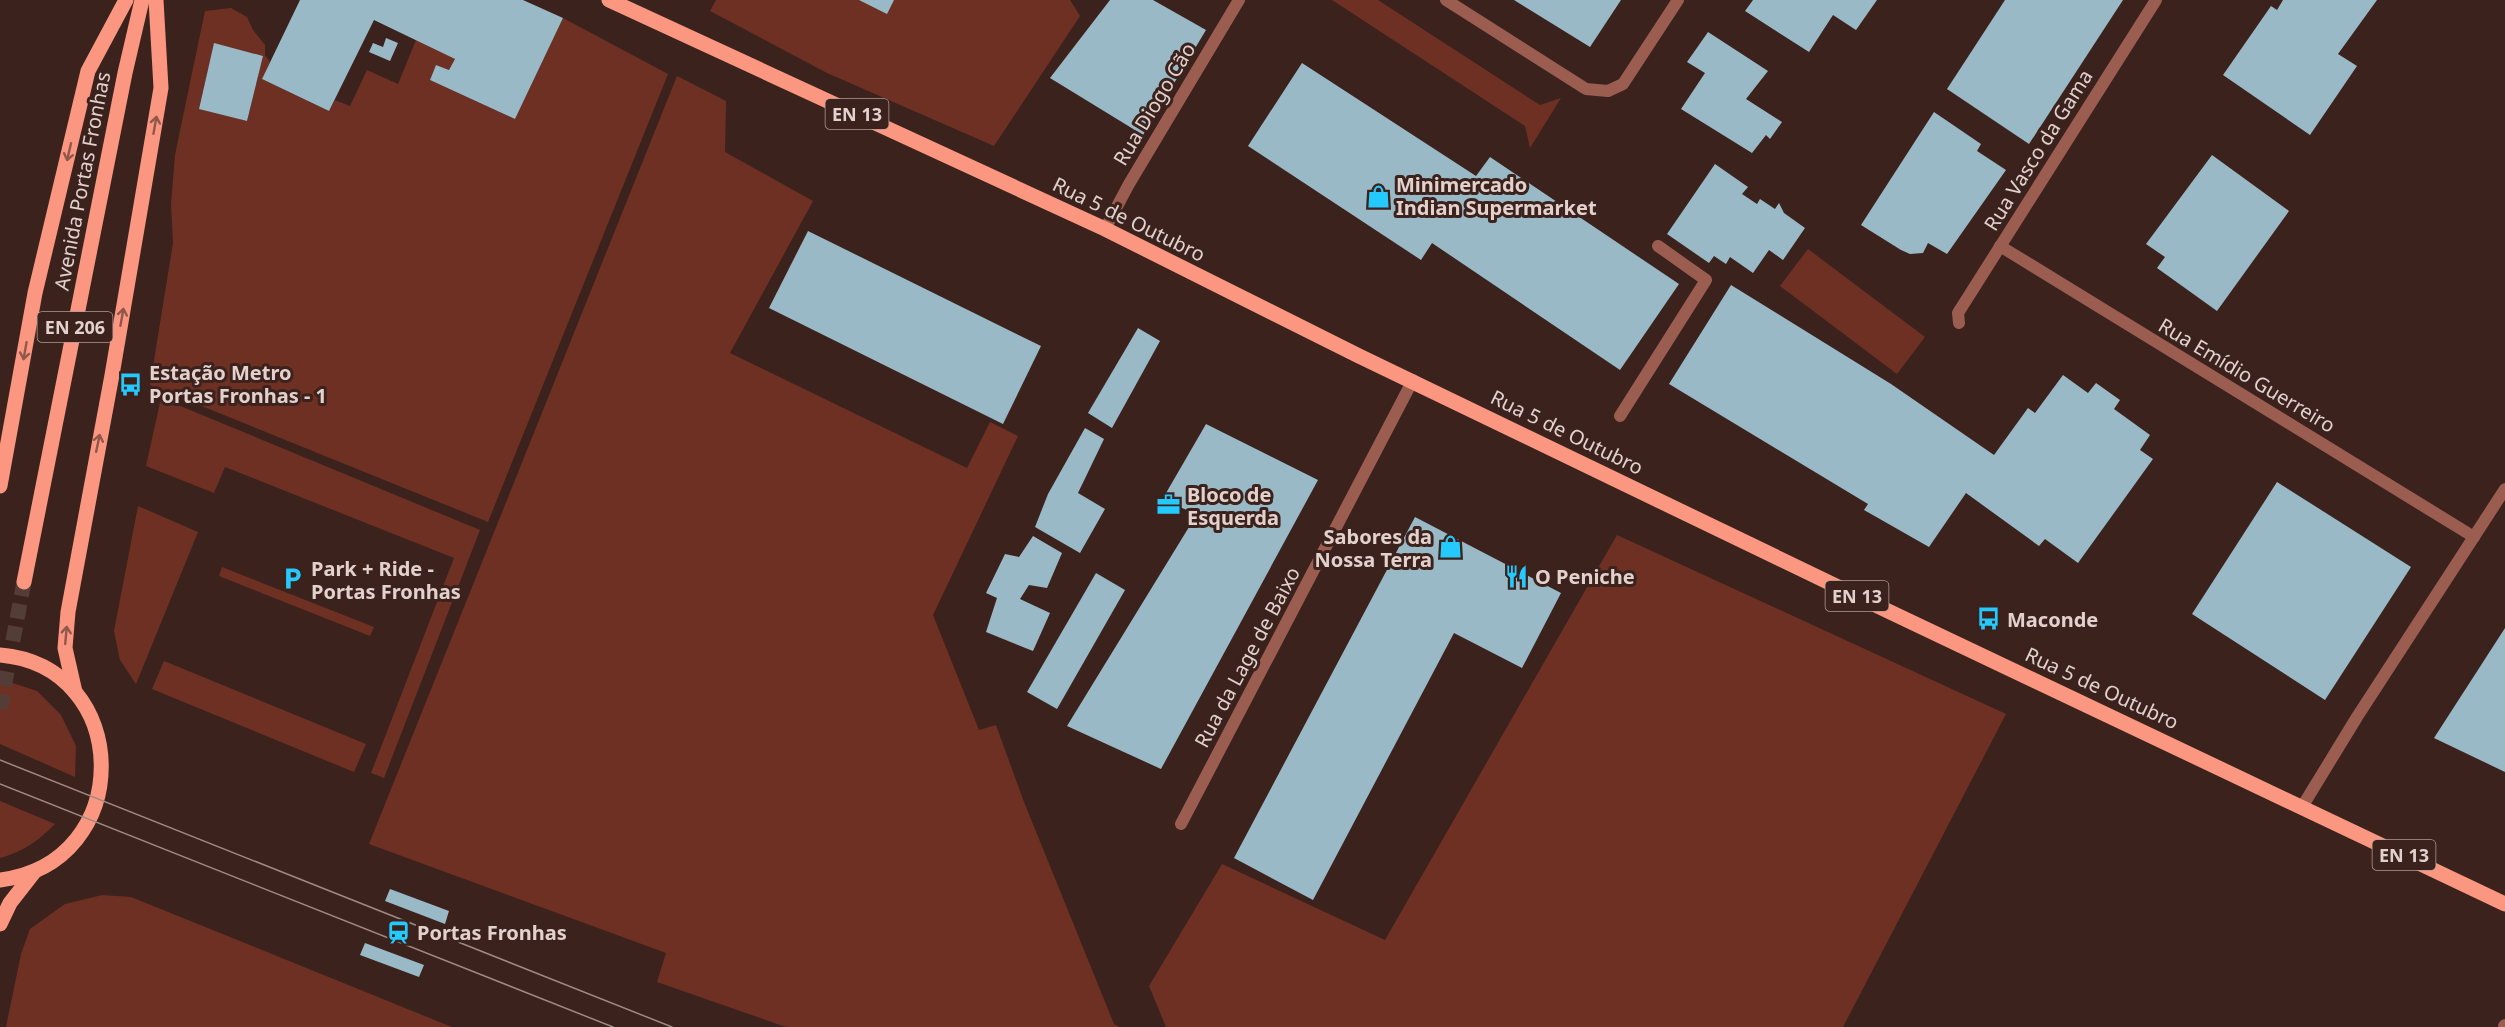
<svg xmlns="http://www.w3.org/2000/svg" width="2505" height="1027" viewBox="0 0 2505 1027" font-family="'Noto Sans',sans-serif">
  <rect width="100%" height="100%" fill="#3b221d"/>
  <g fill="#6e3023" fill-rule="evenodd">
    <polygon points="716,0 1070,0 1080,16 994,146 827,73 710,11"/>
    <polygon points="1332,0 1378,0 1540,105 1561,98 1530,148 1525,126"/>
    <path d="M231,8L247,17L253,30L265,45V55L270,62L262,79L329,111L335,100L350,106L367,70L398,84L416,40L455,59L449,70L436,65L430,80L515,119L563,18L668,74L488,522L150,385L173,243L171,204L175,155L205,11ZM214,44L263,56L247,121L199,108Z"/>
    <polygon points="677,76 726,101 725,152 813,201 730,353 967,468 990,422 1018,436 933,615 979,730 996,725 1024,802 1114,1024 1120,1027 786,1027 657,982 666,953 369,844"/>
    <polygon points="1808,249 1925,337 1897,374 1780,286"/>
    <polygon points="161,398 480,530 384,778 371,773 454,558 225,467 214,493 146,466"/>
    <polygon points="138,506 198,532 136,684 120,660 114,631"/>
    <polygon points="1617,535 2006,714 1843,1027 1166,1027 1149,986 1222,864 1385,940"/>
    <polygon points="222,567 374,627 370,636 219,576"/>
    <polygon points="164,661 366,744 354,772 152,689"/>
    <polygon points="0,679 37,691 61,715 76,746 75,777 0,744"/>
    <path d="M0,801L55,824C38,841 24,851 0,858Z"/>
    <polygon points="102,895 131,897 452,1027 6,1027 21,954 30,929 65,904"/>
  </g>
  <g fill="#99b9c7">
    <polygon points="300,0 523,0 563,18 515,119 430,80 436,65 449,70 455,59 374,20 329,111 262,79"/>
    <polygon points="859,0 894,0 887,14"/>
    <polygon points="1110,0 1153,0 1206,30 1143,135 1050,78"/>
    <polygon points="1514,0 1621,0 1590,47"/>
    <polygon points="1753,0 1877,0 1856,30 1833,15 1809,52 1745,11"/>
    <polygon points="2005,0 2123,0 2029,144 1947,89"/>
    <polygon points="2283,0 2377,0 2338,54 2357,66 2310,135 2223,75 2271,6 2277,10"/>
    <polygon points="1708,32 1768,71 1746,99 1782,122 1770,139 1766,135 1752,153 1681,109 1705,73 1687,62"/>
    <polygon points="386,38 398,43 390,61 369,52 373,43 383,47"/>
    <polygon points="214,43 263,56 247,121 199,109"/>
    <polygon points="1302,63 1476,176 1490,157 1679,284 1620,370 1432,243 1421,260 1248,146"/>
    <polygon points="1934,112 1981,144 1977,151 2006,170 1947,254 1928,243 1923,253 1910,254 1901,250 1861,225"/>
    <polygon points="2212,155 2289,211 2217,311 2157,268 2165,257 2146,244"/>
    <polygon points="1715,164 1748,187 1742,194 1757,204 1760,199 1775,209 1779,203 1784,213 1805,228 1783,260 1769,250 1753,273 1730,257 1726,264 1714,256 1709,263 1667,234"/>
    <polygon points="808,231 1041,346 1003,424 769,308"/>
    <polygon points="1731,285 1891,384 1994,455 2028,408 2035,413 2063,375 2088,393 2096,383 2120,400 2114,409 2150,435 2140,450 2153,459 2078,563 2045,539 2039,546 1966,493 1929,547 1864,510 1868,504 1669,384"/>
    <polygon points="1138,328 1160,341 1112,428 1088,413"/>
    <polygon points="1206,424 1318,480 1161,769 1067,726 1197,514 1162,500"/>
    <polygon points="1085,428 1104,439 1078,493 1105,509 1080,553 1035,527 1048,494"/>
    <polygon points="2277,482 2411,567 2325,700 2192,614"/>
    <polygon points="1415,517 1561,593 1522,668 1454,633 1313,900 1234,858"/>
    <polygon points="1033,536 1062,553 1047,588 1029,585 1020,599 1050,613 1033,651 986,632 997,598 986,593 1005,554 1019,557"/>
    <polygon points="1096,573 1125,590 1057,709 1027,692"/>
    <polygon points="2505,628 2505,772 2434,738"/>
    <polygon points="390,889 449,911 445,924 385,901"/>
    <polygon points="365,943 424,965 419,977 360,955"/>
  </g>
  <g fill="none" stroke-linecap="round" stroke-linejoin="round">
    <polyline stroke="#543c37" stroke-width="15" stroke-dasharray="15 8" stroke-linecap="butt" points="0,709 24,582"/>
    <g stroke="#9a5d50" stroke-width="12">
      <polyline points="1620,416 1706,280 1658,246"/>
      <polyline points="2504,1026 2505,1025"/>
    </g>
    <g stroke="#9a5d50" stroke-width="12">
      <polyline points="1446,0 1586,89 1608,91 1623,84 1678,0"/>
      <polyline points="1105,229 1129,184 1239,0"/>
      <polyline points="2000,246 2474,537"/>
      <polyline points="1959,323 1958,313 2156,0"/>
      <polyline points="2302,807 2357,717 2505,489"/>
      <polyline points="1181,824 1413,380"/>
    </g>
    <g stroke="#fb9781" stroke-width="15">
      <polyline points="609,0 1105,229 1359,356 1888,611 2505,904"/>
      <polyline points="0,486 35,293 88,71 126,0"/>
      <polyline points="24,582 125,73 142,0"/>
      <path d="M0,655C133,666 137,863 0,880"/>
      <polyline points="75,692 65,648 68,612 112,375 161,88 156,0"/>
      <polyline points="0,924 10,903 35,871"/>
    </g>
    <g stroke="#9e8985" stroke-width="1.5">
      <polyline points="0,760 672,1027"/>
      <polyline points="0,784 613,1027"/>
    </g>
  </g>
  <defs><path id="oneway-shaft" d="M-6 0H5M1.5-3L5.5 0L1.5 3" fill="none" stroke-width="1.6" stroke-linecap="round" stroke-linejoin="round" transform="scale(1.5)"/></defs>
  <g stroke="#91574a">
    <use href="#oneway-shaft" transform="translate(155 125) rotate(-80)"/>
    <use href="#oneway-shaft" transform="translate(69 152) rotate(103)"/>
    <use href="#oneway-shaft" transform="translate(122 317) rotate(-80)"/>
    <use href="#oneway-shaft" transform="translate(25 351) rotate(100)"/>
    <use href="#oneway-shaft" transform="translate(98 443) rotate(-78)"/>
    <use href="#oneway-shaft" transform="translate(66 635) rotate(-85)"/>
  </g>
  <defs>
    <symbol id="shop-bare" viewBox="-9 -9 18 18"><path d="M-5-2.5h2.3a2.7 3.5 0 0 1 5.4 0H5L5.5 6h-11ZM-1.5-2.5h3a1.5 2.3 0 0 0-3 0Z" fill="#24c9fe" stroke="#3b221d" stroke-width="2.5" paint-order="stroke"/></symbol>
    <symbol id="bus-bare" viewBox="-9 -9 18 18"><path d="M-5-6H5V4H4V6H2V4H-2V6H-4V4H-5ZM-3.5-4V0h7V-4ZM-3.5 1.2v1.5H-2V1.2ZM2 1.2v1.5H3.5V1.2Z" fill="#24c9fe" stroke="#3b221d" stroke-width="2.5" paint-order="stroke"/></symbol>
    <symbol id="office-bare" viewBox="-9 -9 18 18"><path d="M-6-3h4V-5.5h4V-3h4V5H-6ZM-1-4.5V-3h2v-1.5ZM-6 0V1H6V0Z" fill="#24c9fe" stroke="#3b221d" stroke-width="2.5" paint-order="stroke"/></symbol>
    <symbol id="restaurant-bare" viewBox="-9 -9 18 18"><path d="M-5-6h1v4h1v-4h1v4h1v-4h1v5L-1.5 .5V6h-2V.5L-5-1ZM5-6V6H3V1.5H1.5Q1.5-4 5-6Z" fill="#24c9fe" stroke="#3b221d" stroke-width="2.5" paint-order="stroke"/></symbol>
    <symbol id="parking-bare" viewBox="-9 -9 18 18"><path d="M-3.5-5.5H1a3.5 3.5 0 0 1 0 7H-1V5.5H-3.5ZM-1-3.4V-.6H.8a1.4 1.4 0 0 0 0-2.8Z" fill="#24c9fe" stroke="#3b221d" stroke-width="2.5" paint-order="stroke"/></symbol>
    <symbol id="station-bare" viewBox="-9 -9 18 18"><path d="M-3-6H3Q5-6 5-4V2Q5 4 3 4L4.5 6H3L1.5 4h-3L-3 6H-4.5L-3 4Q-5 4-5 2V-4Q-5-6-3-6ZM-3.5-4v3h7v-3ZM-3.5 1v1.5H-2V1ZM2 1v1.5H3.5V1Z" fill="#24c9fe" stroke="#3b221d" stroke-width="2.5" paint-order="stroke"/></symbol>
  </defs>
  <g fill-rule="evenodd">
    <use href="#shop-bare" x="1362" y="180" width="33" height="33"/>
    <use href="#bus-bare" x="114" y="368" width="33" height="33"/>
    <use href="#office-bare" x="1152" y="488" width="33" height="33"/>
    <use href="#shop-bare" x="1434" y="530" width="33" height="33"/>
    <use href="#restaurant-bare" x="1500" y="560" width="33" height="33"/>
    <use href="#parking-bare" x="276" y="562" width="33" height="33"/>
    <use href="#bus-bare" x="1972" y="602" width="33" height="33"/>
    <use href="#station-bare" x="382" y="916" width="33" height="33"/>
  </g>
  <g text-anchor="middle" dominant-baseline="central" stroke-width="6" stroke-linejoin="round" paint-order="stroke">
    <g fill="#3b221d" stroke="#b09c98" stroke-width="1.5">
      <rect x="825.5" y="99" width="63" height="30" rx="4.5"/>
      <rect x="37.5" y="312" width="75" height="30" rx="4.5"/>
      <rect x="1825.5" y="581" width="63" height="30" rx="4.5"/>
      <rect x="2372.5" y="840" width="63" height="30" rx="4.5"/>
    </g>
    <g font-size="18" font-weight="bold" fill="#e2d1cd">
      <text x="857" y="114">EN 13</text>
      <text x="75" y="327">EN 206</text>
      <text x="1857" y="596">EN 13</text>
      <text x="2404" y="855">EN 13</text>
    </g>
    <g font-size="20" fill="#e2d1cd" stroke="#3b221d">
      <text transform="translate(1154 104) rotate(-59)">Rua Diogo Cão</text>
      <text transform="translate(2038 150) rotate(-58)">Rua Vasco da Gama</text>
      <text transform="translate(82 181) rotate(-79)">Avenida Portas Fronhas</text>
      <text transform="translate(1129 219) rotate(26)">Rua 5 de Outubro</text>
      <text transform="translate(2247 375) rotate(31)">Rua Emídio Guerreiro</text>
      <text transform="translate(1567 432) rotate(26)">Rua 5 de Outubro</text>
      <text transform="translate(1247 657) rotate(-62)">Rua da Lage de Baixo</text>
      <text transform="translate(2102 688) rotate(25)">Rua 5 de Outubro</text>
    </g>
    <g font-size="20" font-weight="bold" fill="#e2d1cd" stroke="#3b221d" text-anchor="start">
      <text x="1396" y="184">Minimercado<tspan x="1396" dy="23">Indian Supermarket</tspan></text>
      <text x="149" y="372">Estação Metro<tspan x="149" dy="23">Portas Fronhas - 1</tspan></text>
      <text x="1187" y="494">Bloco de<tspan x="1187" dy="23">Esquerda</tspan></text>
      <text x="1432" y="536" text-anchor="end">Sabores da<tspan x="1432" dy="23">Nossa Terra</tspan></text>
      <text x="311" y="568">Park + Ride -<tspan x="311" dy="23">Portas Fronhas</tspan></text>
      <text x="1535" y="576">O Peniche</text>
      <text x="2007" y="619">Maconde</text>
      <text x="417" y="932">Portas Fronhas</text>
    </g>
  </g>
</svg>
